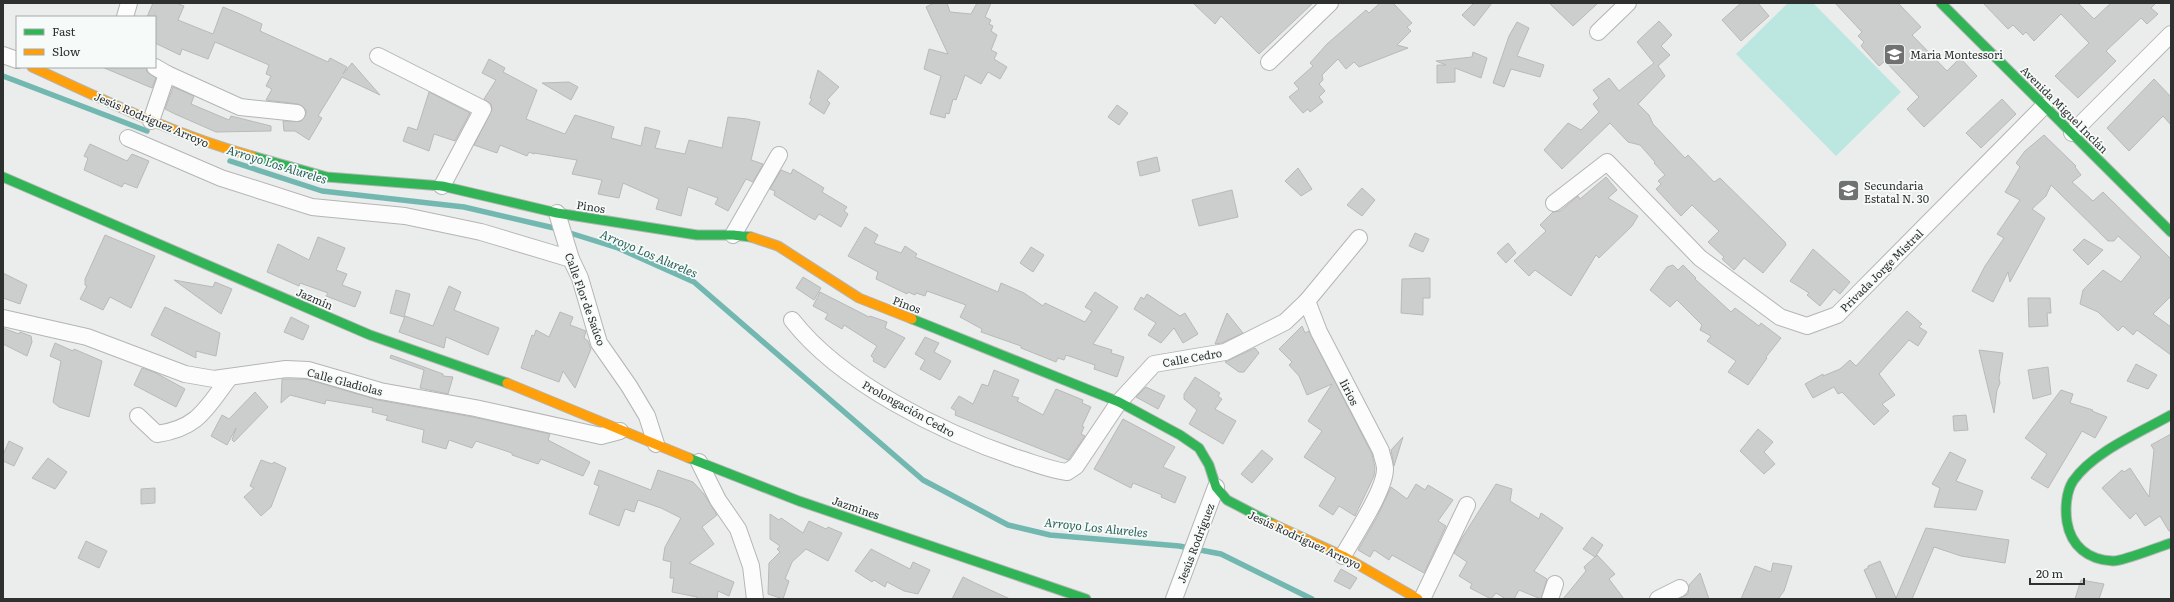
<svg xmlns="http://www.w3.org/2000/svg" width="2174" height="602" viewBox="0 0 2174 602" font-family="Literata,serif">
  <rect width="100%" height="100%" fill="#eaedec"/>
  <polygon fill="#bce6e0" points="1788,3 1813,3 1901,92 1836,156 1736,54"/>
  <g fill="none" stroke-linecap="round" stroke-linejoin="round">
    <g stroke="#72b8b0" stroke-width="5.5">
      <polyline points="3,76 147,131"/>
      <polyline points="230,161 322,191 464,207 554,228 618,248 694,282 923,480 1008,525 1050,535 1179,546 1221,554 1312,599"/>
    </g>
  </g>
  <g fill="#cccece" stroke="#b8baba">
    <polygon points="153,3 176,3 184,6 178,20 213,34 223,7 240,14 262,24 260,31 328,62 330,58 347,67 343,74 352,63 380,95 342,77 318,116 322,118 309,140 295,131 284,131 283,121 301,121 306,114 306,110 298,104 266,100 272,89 266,86 271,76 266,74 269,65 215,42 208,59 182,49 180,55 155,43 155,17 147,17"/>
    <polygon points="934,3 947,3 950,12 971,14 977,3 991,3 985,17 991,20 989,24 993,26 991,31 997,35 991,50 997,53 994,59 1007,67 1000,79 988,72 981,84 965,75 956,100 953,99 949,114 946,113 945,118 930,114 941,76 924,69 929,49 948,54 926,7"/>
    <polygon points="1193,3 1313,3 1259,54 1221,16 1215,24"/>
    <polygon points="1380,3 1393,3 1412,23 1407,27 1411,31 1397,45 1408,48 1359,67 1354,62 1346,69 1338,59 1322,75 1323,80 1319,84 1325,91 1319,97 1323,102 1310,112 1308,109 1303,113 1289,97 1299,89 1294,83 1313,66 1310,63 1327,44 1366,10 1369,13"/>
    <polygon points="1474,3 1492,3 1474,26 1462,15"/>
    <polygon points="1549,3 1598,3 1573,26"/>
    <polygon points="1741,3 1758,3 1769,16 1741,41 1722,20"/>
    <polygon points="1835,3 1898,3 1921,27 1912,35 1947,71 1960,58 1977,76 1924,127 1907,109 1919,97 1885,61 1879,66 1861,46 1864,42 1858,36 1862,32"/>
    <polygon points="1983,3 2078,3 2094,19 2111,3 2156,3 2151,8 2158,14 2147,24 2141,18 2106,51 2116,61 2078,98 2055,76 2089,43 2061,14 2034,41 2026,32 2023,35 2013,25 2008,29"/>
    <polygon points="1659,21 1672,35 1661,46 1670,55 1658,66 1665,76 1638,104 1649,115 1653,124 1685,158 1688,155 1714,182 1720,178 1785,242 1786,245 1763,273 1744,258 1734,270 1722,259 1724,257 1708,242 1719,231 1692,205 1681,216 1656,189 1661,184 1658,181 1665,175 1654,163 1655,162 1640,145 1628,142 1610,123 1562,169 1544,150 1568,123 1581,130 1599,112 1593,104 1599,98 1593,90 1609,78 1619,91 1654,63 1637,42"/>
    <polygon points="1517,22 1529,28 1517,56 1544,65 1540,77 1511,69 1504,87 1493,83 1509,36"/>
    <polygon points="1473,52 1487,58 1481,78 1455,68 1455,82 1437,83 1437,65 1446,65 1436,61 1472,57"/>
    <polygon points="489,59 505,68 503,72 537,90 526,119 565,134 575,115 614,127 611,138 641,146 645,127 660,131 655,148 685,154 689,140 722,148 728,117 747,119 760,122 751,160 763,164 753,182 746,179 728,211 715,204 718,198 688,187 681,216 656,209 659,199 623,183 619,198 598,194 602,180 572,174 577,160 534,153 534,154 529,152 527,156 500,145 497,153 474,145 492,109 491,104 484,99 496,80 482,73"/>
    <polygon points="102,67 146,67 147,72 156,78 152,88"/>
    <polygon points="818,70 839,87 827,100 830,103 824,114 809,104 812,99 810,98"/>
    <polygon points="2154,79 2171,97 2171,125 2163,116 2129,151 2107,128"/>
    <polygon points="569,82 578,87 571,100 542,83"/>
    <polygon points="173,87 194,96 191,104 229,120 231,116 271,126 271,131 216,132 175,114 165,109"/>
    <polygon points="429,92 470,113 455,141 434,134 429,151 403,141 408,127 417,130"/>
    <polygon points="2002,99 2016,114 1981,148 1966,133"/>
    <polygon points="1117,105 1128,113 1119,125 1108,117"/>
    <polygon points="2044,135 2076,166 2075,167 2081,175 2072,182 2093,201 2103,192 2171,259 2171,296 2153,314 2171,327 2171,355 2137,330 2133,335 2123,326 2118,331 2098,312 2080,304 2083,290 2103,270 2121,282 2141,257 2118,236 2114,241 2108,241 2051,185 2046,196 2032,209 2045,218 2010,282 2008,272 1993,302 1972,291 1985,266 2004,238 1997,234 2020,200 2005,192 2020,167 2016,163 2025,151"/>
    <polygon points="90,144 127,161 132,154 149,161 137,188 124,183 122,187 84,170 88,158 84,156"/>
    <polygon points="1157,157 1160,171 1140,176 1137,162"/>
    <polygon points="1298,168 1312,189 1301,196 1285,181"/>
    <polygon points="793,169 824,188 822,192 847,207 844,211 848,214 841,227 819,214 815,220 808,216 774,195 775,191 770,189 781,170 791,174"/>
    <polygon points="1606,177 1617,190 1608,198 1638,216 1632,226 1599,258 1596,255 1571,296 1535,270 1529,276 1514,261 1546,231 1540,225 1553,212 1560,211 1578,196 1580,199"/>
    <polygon points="1362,188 1375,200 1362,216 1347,205"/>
    <polygon points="1232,190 1238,217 1199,226 1192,200"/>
    <polygon points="865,227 878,235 874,243 901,253 905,246 917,254 915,257 998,292 1001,283 1024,293 1043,306 1045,303 1085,322 1092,311 1085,307 1095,292 1118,307 1093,344 1112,350 1111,353 1124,357 1117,377 1094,369 1095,365 1066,355 1064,360 1058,358 1056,362 1021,348 1021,346 981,332 982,329 960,317 966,305 927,291 925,296 916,293 915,295 908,292 907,294 876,279 878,272 848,256"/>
    <polygon points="1415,233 1429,239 1423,252 1409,246"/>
    <polygon points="105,235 155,256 131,308 110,297 103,310 80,299 87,286 85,285 85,279"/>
    <polygon points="318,237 345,248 336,270 347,274 342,285 361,292 355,307 326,296 328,293 300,283 299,286 267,272 278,244 309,260"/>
    <polygon points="2084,239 2103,250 2088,265 2073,250"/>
    <polygon points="1508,243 1516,253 1506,263 1497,253"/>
    <polygon points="1031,247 1044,255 1033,272 1020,263"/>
    <polygon points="1813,249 1850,282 1840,294 1834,289 1820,306 1807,295 1809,293 1790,281"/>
    <polygon points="1673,265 1678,270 1683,265 1696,278 1695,279 1731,312 1735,308 1759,326 1761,323 1781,338 1766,357 1767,358 1748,385 1728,372 1736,361 1707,341 1711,336 1700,330 1702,325 1677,300 1670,307 1650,290 1667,267"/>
    <polygon points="3,273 27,285 20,304 3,298"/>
    <polygon points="803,277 821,288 814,300 796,288"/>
    <polygon points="1430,278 1430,298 1423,298 1423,315 1401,313 1402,279"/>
    <polygon points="174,280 213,287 215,282 232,289 221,314"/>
    <polygon points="449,286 461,292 454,310 499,328 488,355 446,337 444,348 399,332 405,316 433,326"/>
    <polygon points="396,290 410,294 404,317 390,313"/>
    <polygon points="820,292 869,317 870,316 887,322 885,328 905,338 885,368 873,361 874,359 871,356 877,346 844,325 842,329 825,319 828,314 813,306"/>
    <polygon points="1147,294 1180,316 1185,313 1198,334 1183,343 1174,328 1161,343 1148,335 1156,323 1134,309 1141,297 1144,299"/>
    <polygon points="2028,298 2050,298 2051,313 2047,313 2048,326 2029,327"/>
    <polygon points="165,307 220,333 216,356 196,351 196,358 151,335"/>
    <polygon points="1907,311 1922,324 1919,327 1927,332 1918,346 1909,340 1879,374 1895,395 1882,404 1889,411 1874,425 1842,392 1838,394 1834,387 1813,398 1805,384 1823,374 1823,376 1840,369 1850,360 1856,366"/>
    <polygon points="560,312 573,317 570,325 586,331 584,338 588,341 591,349 575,388 563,371 559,382 521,368 532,335 534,336 536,330 549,337"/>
    <polygon points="1227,313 1243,333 1222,343 1215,344"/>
    <polygon points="291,317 309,326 303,340 284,332"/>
    <polygon points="1302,326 1305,333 1309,331 1372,454 1375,468 1374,476 1355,516 1339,506 1333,515 1319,506 1336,478 1304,457 1322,431 1308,421 1332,384 1307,395 1299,376 1289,365 1292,362 1279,349"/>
    <polygon points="3,328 19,334 20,332 31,336 32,342 27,356 3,344"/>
    <polygon points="925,337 939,343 934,352 951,361 940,380 920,369 925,360 915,354"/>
    <polygon points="55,343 73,351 74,349 102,361 89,417 59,407 53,402 61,361 50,356"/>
    <polygon points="1255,348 1259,353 1244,372 1239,372 1225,362"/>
    <polygon points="1979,350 2003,353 1999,378 2000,383 1997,390 1994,413"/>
    <polygon points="391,355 443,374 443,376 453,377 448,394 420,388 424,370 390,358"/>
    <polygon points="2136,364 2157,375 2148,389 2127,381"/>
    <polygon points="2048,367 2051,394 2033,399 2028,370"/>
    <polygon points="142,368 156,373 185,389 176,407 134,385"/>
    <polygon points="994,370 1019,380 1012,396 1019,398 1017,401 1043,415 1056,389 1083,400 1082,403 1091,407 1082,426 1084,427 1081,434 1085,436 1069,459 1068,460 955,415 956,411 951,408 959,396 973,404 982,384 988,386"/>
    <polygon points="1195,377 1220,393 1218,396 1222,399 1215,409 1236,421 1223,444 1189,424 1197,410 1184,399 1184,394"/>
    <polygon points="282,379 306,379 378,400 473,417 550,434 548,440 590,462 583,476 541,459 538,464 512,455 512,453 476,441 472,448 449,440 446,449 422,442 424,430 386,420 388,416 372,412 373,408 326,400 325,404 290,395 281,403"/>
    <polygon points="1146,387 1165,396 1158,409 1136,397"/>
    <polygon points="2061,390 2073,394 2070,403 2093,410 2092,411 2107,417 2095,438 2082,431 2048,488 2031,478 2047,454 2025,438"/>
    <polygon points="255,392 268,407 234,442 232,440 236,428 227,445 211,436 222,415 229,419"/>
    <polygon points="1966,415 1968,430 1954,431 1953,416"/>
    <polygon points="1123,419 1175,447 1163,467 1186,477 1175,503 1161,497 1162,495 1133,483 1131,488 1094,469"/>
    <polygon points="1758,429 1773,442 1764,452 1775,464 1764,474 1740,451"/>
    <polygon points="2171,434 2171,531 2169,531 2160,516 2145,526 2136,513 2130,519 2102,488 2122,470 2124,472 2130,468 2149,497 2154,450 2151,445"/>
    <polygon points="1403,437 1394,466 1391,450"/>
    <polygon points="9,441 23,448 14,466 3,461 3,455"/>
    <polygon points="1262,450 1273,459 1252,483 1241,474"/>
    <polygon points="1950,452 1966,460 1956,481 1983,491 1976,510 1934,507 1940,488 1932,484"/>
    <polygon points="48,458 67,472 55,489 32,478"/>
    <polygon points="261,460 272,464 274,462 286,468 271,507 261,516 244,497 254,488 250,486"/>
    <polygon points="599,470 651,490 658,470 693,482 704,494 717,515 702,527 714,544 689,563 734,582 729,596 718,591 717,599 696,599 697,597 672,592 674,578 670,578 671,562 663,560 665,547 681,518 661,508 638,500 634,512 625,509 619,526 589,514 599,486 594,484"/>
    <polygon points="1416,484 1425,490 1428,485 1453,500 1438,521 1446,526 1424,573 1392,555 1389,560 1374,550 1370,557 1358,550 1377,517 1391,487 1407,499"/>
    <polygon points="1496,484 1512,489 1510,501 1539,519 1541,513 1563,528 1534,571 1547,579 1541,599 1519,590 1514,599 1506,599 1496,593 1491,599 1470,588 1472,584 1459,576 1467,562 1454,553 1462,538"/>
    <polygon points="155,488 155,503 141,504 141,489"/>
    <polygon points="770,514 779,520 781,518 803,533 809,521 826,529 828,527 842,533 828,561 806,549 792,562 785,579 789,581 783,599 768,594 769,563 780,552 777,549 780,546 770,539"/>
    <polygon points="1926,528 2009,540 2005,563 1961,556 1934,547 1912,599 1877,599 1864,570 1868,568 1868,566 1880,561 1896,598"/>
    <polygon points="1592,537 1603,545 1595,557 1583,549"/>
    <polygon points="86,541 107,551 99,568 78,558"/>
    <polygon points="871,549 910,569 913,562 930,570 918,594 904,591 887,582 885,587 874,580 872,582 855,571"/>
    <polygon points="1597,555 1615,574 1609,579 1624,599 1563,599 1586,571 1584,567"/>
    <polygon points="1773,563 1792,566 1784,591 1778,599 1741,599 1755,566 1771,572"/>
    <polygon points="1341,569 1357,578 1350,589 1334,581"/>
    <polygon points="1700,573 1709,599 1679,599 1688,594 1689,585"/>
    <polygon points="963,577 975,583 1010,599 952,599"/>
    <polygon points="2081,580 2104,584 2099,599 2075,599"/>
  </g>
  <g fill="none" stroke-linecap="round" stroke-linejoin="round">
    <defs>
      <g id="street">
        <polyline points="125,17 129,3"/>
        <polyline points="1598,32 1628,3"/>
        <polyline points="3,55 17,60"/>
        <polyline points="378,56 483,109 442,186"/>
        <polyline points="1269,62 1330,3"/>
        <polyline points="167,74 240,107 297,113"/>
        <polyline points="151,121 167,74 155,67"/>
        <polyline points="2072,133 2171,34"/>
        <polyline points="128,138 221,178 312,207 405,216 481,232 571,259"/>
        <polyline points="1554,203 1607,162 1700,258 1780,317 1807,326 1837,315 2044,106"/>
        <polyline points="557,213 571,259 580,278 599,343 629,386 647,416 656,444"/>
        <polyline points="733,235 779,155"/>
        <polyline points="3,318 87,337 185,374 214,379 286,369 308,370 380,391 475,408 601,436 620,431"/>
        <path d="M792,320C841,383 943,433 1017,458C1034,463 1050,470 1067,472L1076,466L1119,402L1154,364L1225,352L1285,322L1307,301"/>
        <path d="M138,416L157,434C199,428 206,408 230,377"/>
        <polyline points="699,462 718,500 738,529 751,566 755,599"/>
        <path d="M1343,556C1354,536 1385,490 1385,469C1385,463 1382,457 1381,451L1319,332L1307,301L1359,238"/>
        <polyline points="1174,599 1216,487"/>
        <polyline points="1422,599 1467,505"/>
        <polyline points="1550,599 1555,584"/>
        <polyline points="1658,599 1680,588"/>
      </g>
      <g id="fast">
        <polyline points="1941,3 2171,232"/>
        <polyline points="252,156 327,177 442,186 557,213 697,235 733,235 751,237"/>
        <polyline points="3,177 370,335 507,383"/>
        <polyline points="912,319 1119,402 1180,435 1199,448 1209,465 1216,487 1227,500 1273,524"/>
        <path d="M2171,415C2141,432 2093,452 2073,481C2066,492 2065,509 2067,522C2071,546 2088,560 2113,561C2124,561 2158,547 2171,543"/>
        <polyline points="689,458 799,501 1086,599"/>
      </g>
      <g id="slow">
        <path d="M32,67C104,100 175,135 252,156"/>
        <polyline points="751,237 778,246 859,298 912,319"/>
        <polyline points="507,383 689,458"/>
        <polyline points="1273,524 1343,556 1418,599"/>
      </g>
    </defs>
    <use href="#street" stroke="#b4b5b5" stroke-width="18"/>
    <use href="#fast" stroke="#b4b5b5" stroke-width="11"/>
    <use href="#slow" stroke="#b4b5b5" stroke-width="11"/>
    <use href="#street" stroke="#fcfcfc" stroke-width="16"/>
    <use href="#fast" stroke="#30b455" stroke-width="9"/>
    <use href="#slow" stroke="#ff9f0a" stroke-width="9"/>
  </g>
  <defs>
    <symbol id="school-square" viewBox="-11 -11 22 22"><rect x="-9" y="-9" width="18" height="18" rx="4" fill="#707271" stroke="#f6fbfa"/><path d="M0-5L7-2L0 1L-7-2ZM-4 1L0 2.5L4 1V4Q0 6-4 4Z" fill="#fff"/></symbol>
  </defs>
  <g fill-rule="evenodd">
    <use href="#school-square" x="1882" y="42" width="25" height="25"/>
    <use href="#school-square" x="1836" y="178" width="25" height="25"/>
  </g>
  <g text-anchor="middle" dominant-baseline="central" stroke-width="3.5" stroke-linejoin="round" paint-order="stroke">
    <g font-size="11" fill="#2e302f" stroke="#f6fbfa" text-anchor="start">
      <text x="1910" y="54">Maria Montessori</text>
      <text x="1864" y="185">Secundaria<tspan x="1864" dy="13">Estatal N. 30</tspan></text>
    </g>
    <g font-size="11" fill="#2e302f" stroke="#f6fbfa">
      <text transform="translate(2065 109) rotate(45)">Avenida Miguel Inclán</text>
      <text transform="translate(152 119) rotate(23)">Jesús Rodríguez Arroyo</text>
      <text transform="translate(591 206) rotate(9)">Pinos</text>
      <text transform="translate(1881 270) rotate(-45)">Privada Jorge Mistral</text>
      <text transform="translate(315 298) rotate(23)">Jazmín</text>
      <text transform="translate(586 299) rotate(70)">Calle Flor de Saúco</text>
      <text transform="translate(907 304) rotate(21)">Pinos</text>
      <text transform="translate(1192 357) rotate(-10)">Calle Cedro</text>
      <text transform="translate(345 381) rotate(15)">Calle Gladiolas</text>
      <text transform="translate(1350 392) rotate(63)">lirios</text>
      <text transform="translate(909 408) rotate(29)">Prolongación Cedro</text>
      <text transform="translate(856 507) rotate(19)">Jazmines</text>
      <text transform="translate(1305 539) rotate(25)">Jesús Rodríguez Arroyo</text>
      <text transform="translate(1195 543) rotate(-69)">Jesús Rodríguez</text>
    </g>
    <g font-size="12" font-style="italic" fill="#2b615a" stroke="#f6fbfa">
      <text transform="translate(277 164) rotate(17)">Arroyo Los Alureles</text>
      <text transform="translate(649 253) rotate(23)">Arroyo Los Alureles</text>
      <text transform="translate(1096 527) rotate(6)">Arroyo Los Alureles</text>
    </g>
  </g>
  <rect width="2174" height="602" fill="none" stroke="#2e302f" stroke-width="8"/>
  <rect x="16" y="16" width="140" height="52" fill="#f6fbfa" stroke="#a6aaa9"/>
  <rect x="24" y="29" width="20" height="6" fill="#30b455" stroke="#a6aaa9"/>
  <text x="52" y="36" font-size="12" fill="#2e302f">Fast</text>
  <rect x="24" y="49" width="20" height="6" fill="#ff9f0a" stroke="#a6aaa9"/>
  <text x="52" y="56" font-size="12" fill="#2e302f">Slow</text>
  <path d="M2030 578v6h54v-6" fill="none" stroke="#2e302f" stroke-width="2"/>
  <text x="2036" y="578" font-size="12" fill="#2e302f" stroke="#f6fbfa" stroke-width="3" paint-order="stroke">20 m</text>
</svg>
